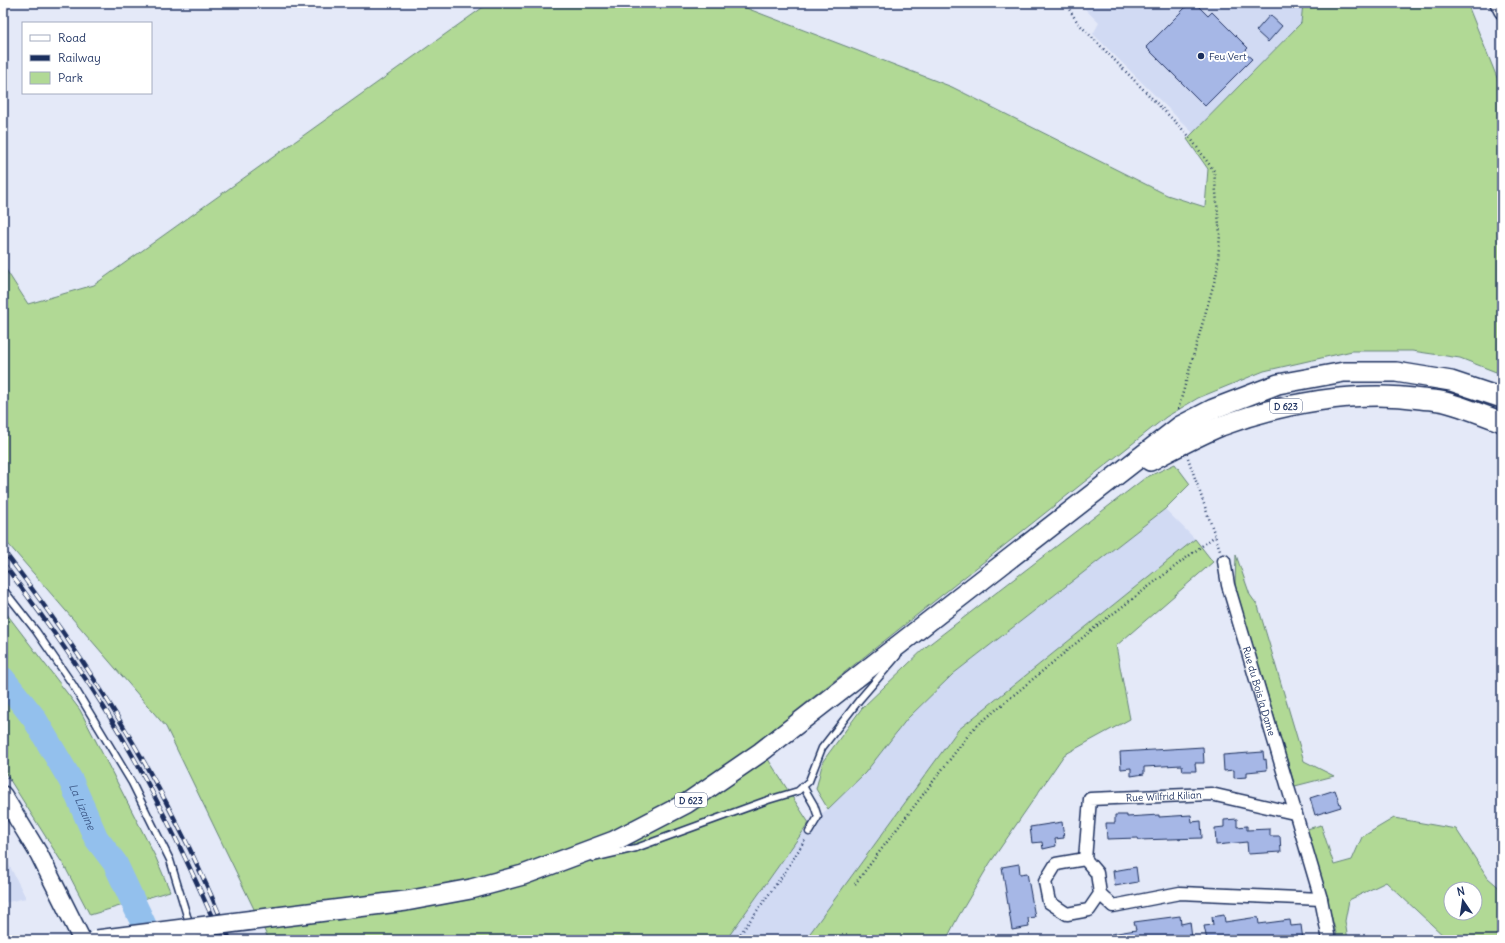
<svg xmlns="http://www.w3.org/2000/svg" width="1505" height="943" viewBox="0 0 1505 943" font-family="Delius,sans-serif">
  <rect width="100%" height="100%" fill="#e4e9f8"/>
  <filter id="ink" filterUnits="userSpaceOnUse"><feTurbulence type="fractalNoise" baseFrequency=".025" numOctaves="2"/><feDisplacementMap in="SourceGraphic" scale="8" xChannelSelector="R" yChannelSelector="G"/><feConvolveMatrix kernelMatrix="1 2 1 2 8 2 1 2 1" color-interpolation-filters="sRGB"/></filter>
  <g filter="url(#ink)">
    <g fill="#d1daf3">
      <polygon points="1079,3 1303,3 1301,23 1193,133 1093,34 1099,23"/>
      <polygon points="1165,509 1195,539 958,730 805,940 726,940 809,823 828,809 865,773 907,719 953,674"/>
      <polygon points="3,853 26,898 3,903"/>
    </g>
    <g fill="#b1d995" stroke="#66847a" fill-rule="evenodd">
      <polygon points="489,3 733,3 952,87 1167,195 1205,207 1208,169 1187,139 1301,23 1303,3 1467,3 1502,90 1502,369 1496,372 1460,358 1412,351 1352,351 1264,371 1198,398 1166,417 757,742 809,823 726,940 269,940 166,727 3,538 3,265 28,304 94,285"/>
      <polygon points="1175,464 1190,484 1165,509 953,674 907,719 865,773 828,809 816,789 823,761 862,708 927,646 1145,478"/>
      <polygon points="1195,539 1213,562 1116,646 1130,719 1064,755 990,863 958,917 946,940 805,940 958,730"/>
      <polygon points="1236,555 1250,595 1258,606 1304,761 1334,776 1295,786 1235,586"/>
      <polygon points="3,609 80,710 156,858 170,891 90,915 66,869 3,769"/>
      <path d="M1394,818L1456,829L1488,878L1502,890V940L1446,938L1386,882L1349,900L1345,921L1348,940H1338L1307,829L1321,825L1334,865L1352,860L1362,837ZM1451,889H1475V913H1451Z"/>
    </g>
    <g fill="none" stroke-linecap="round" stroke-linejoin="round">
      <path stroke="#93c0ed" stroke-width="25" id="s1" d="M3,679L34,718L71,781L96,838L115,863L151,940"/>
    </g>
    <g fill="#a6b7e6" stroke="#1b2f5e">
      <polygon points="1190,3 1195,3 1208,16 1212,12 1248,48 1244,52 1252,59 1205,106 1146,47"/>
      <polygon points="1270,15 1282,26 1268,42 1256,31"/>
      <polygon points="1203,747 1204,763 1195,763 1196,771 1183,771 1182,765 1144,767 1144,774 1131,776 1131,768 1121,769 1120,752"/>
      <polygon points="1263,752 1264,760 1266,759 1267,770 1247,772 1247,777 1234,778 1234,770 1224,771 1223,755"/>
      <polygon points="1335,790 1341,807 1315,815 1310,798"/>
      <polygon points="1115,815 1127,815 1127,817 1159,815 1159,817 1191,815 1192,822 1201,821 1202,838 1139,840 1138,838 1107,839 1106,823 1115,823"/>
      <polygon points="1237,819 1237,827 1247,826 1247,830 1270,829 1270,836 1280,836 1281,852 1248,854 1247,842 1216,845 1215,828 1224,827 1224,820"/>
      <polygon points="1062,822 1064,838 1055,839 1056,846 1043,849 1042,842 1032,843 1030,827"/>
      <polygon points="1019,864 1020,874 1027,873 1035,917 1028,918 1029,927 1012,930 1002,867"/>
      <polygon points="1136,867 1138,882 1115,886 1113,871"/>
      <polygon points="1224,915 1225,922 1258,917 1259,924 1290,920 1291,926 1301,925 1303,940 1239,940 1238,937 1218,940 1207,940 1204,926 1213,925 1212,917"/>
      <polygon points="1180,916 1181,924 1190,922 1192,938 1178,940 1111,940 1111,934 1136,930 1134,922"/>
    </g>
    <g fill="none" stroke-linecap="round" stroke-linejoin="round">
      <defs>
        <g id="service">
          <polyline points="3,589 36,631 73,685 132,783 170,860 187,916 196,940"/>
          <polyline points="803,786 814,805 818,817 809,832"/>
          <polyline points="593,858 636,848 768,800 798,791 809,781 822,748 860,699 897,656"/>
        </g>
        <g id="minor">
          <path id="s2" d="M1224,561L1228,585L1321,899L1329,940"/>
          <path id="s3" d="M1085,859L1097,873L1100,894L1089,910L1067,914L1049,902L1045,882L1056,864L1085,859L1090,799L1211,794L1294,813"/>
          <polyline points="1100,894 1113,906 1180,893 1321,899"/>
        </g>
        <polyline id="tertiary" points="1498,3 1502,11"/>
        <polyline id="secondary" points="3,795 39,854 82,940"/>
        <g id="primary">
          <path d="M1150,461C1173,449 1197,436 1221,426C1282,403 1356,390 1421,399C1429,400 1437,400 1445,402C1464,407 1484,415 1502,422"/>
          <polyline points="277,917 406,901 471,889 523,875 614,841 687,803 761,752 1180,426 1213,409 1278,384 1344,372 1396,372 1451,381 1502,398"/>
        </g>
      </defs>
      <use href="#service" stroke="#1b2f5e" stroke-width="9"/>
      <use href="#minor" stroke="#1b2f5e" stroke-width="15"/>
      <use href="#tertiary" stroke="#1b2f5e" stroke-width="18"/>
      <use href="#secondary" stroke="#1b2f5e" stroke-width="20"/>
      <use href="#primary" stroke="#1b2f5e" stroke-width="22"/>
      <g stroke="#1b2f5e" stroke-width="2.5" stroke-dasharray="1 3" stroke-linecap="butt">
        <polyline points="1065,3 1078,23 1189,136 1214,171 1220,235 1217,272 1178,410"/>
        <polyline points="1188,458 1220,550"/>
        <polyline points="3,770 11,782"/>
        <polyline points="855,884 973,729 1093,629 1215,536"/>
        <polyline points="736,940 785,872 805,840"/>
      </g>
      <use href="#service" stroke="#fff" stroke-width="6"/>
      <use href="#minor" stroke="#fff" stroke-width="12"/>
      <use href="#tertiary" stroke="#fff" stroke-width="15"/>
      <use href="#secondary" stroke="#fff" stroke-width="17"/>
      <use href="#primary" stroke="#fff" stroke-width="19"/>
      <defs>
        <g id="rail">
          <path d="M3,550C95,670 174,800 230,940"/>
          <path d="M3,563C50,626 97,691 135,760C167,818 196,879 222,940"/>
        </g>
      </defs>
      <use href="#rail" stroke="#1b2f5e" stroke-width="4.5"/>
      <use href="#rail" stroke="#fff" stroke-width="3" stroke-dasharray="9" stroke-linecap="butt"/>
      <defs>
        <polyline id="primary-bridge" points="97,940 277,917"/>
      </defs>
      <use href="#primary-bridge" stroke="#1b2f5e" stroke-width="22" stroke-linecap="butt"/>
      <use href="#primary-bridge" stroke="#fff" stroke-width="19"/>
    </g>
  </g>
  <circle fill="#1b2f5e" stroke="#fff" stroke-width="1.5" cx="1201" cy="56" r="4"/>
  <g text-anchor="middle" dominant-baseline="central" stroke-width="4" stroke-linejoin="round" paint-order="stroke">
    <g fill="#fff" stroke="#5f6d8e" stroke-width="1">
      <rect x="1270" y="399" width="32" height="14" rx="3"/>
      <rect x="675" y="793" width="32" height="14" rx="3"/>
    </g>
    <g font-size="9" font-weight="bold" fill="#1b2f5e">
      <text x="1286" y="406">D 623</text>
      <text x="691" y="800">D 623</text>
    </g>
    <g font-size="10" fill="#1b2f5e" stroke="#fff" text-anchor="start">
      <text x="1209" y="56">Feu Vert</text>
    </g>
    <g font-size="10" fill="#1b2f5e" stroke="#fff">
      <text stroke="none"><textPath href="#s2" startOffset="135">Rue du Bois la Dame</textPath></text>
      <text stroke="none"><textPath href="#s3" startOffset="308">Rue Wilfrid Kilian</textPath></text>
    </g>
    <g font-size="11" font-style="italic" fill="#3f5a89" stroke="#fff">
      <text stroke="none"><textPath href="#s1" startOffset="151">La Lizaine</textPath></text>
    </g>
  </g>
  <rect width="1505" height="943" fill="none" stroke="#fff" stroke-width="16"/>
  <rect x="8" y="8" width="1489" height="927" fill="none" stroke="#1b2f5e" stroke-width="1.5" filter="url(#ink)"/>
  <rect x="22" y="22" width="130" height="72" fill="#ffffff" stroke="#a4acbf"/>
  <rect x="30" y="35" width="20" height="6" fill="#ffffff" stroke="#a4acbf"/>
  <text x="58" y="42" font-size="12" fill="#1b2f5e">Road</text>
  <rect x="30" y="55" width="20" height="6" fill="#1b2f5e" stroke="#a4acbf"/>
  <text x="58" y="62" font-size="12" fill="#1b2f5e">Railway</text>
  <rect x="30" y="72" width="20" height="12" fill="#b1d995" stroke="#a4acbf"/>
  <text x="58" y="82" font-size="12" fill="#1b2f5e">Park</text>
  <g transform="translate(1463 901) rotate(347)"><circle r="19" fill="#ffffff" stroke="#a4acbf"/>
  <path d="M0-3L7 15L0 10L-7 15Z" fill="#1b2f5e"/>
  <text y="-6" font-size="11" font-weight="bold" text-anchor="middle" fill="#1b2f5e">N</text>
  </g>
</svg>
